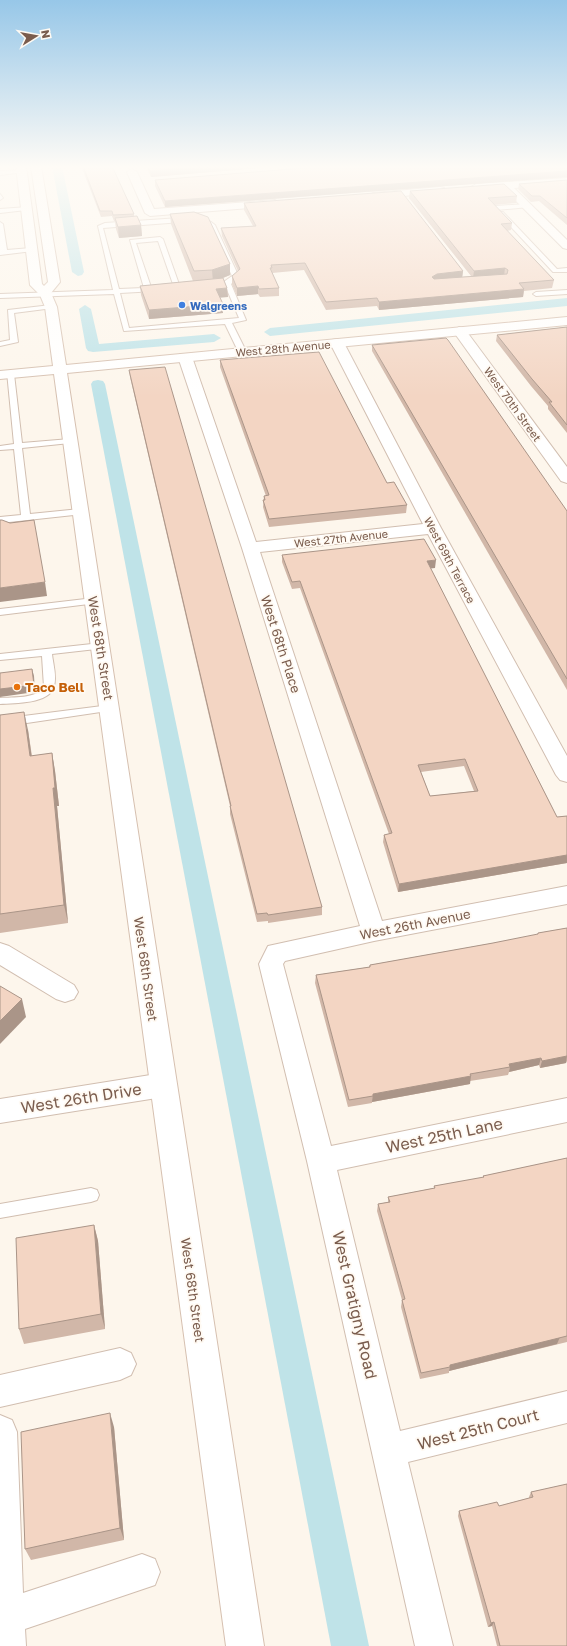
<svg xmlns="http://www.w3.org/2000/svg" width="567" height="1646" viewBox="0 0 567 1646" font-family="'Golos Text',sans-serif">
  <rect width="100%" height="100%" fill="#fdf6ec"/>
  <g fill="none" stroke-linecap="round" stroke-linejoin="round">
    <g fill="#bfe3e8" fill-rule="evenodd">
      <polygon points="52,166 62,166 84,272 82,275 78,276 72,272"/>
      <polygon points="567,298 567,306 270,336 264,332 270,328"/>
      <polygon points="85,305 91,309 99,344 214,334 221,338 214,342 93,352 88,351 86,348 79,309"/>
      <polygon points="98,380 103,381 105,384 369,1646 331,1646 91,384 93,381"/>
    </g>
    <defs>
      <g id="lane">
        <polygon points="0,171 22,170 25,172 0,175"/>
        <polygon points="0,194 3,198 0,200"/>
        <polygon points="527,204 529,207 496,210 493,208 496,206"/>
        <polygon points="28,207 28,209 26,210 0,213 0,209"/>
        <polygon points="499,212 503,212 557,269 567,268 567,272 553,272 499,214"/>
        <path d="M195,217L211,222L215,225L239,277L231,284L246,320L232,323L246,351L245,353L238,351L225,324L124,331L114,294L0,298V294L113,290L98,226L105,223ZM195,221L210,227L232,276L225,281L207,285L210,287L225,285L239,318L129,328L120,293L156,291L159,289L151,287L136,243L158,241L174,287L177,289L180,287L163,239L160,237L130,240L144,288L119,289L103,228Z"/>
        <polygon points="0,222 3,224 7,250 31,248 33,249 33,251 0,255"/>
        <polygon points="567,290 567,294 536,296 533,294 536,292"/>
        <polygon points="51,305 54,307 53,308 14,313 18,342 0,346 0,342 10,340 8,310"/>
        <polygon points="7,372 14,374 22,443 70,439 74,441 70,443 22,448 30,514 80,509 84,512 83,514 0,523 0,517 21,515 14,449 0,450 0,446 14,444"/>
        <polygon points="94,598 99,601 97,603 0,615 0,609"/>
        <path d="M101,643L106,646L105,648L52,654C53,664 57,676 54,686C50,704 15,703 0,704V698C13,697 36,699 44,687L42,656L0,660V654Z"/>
        <polygon points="110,705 115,708 114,710 0,727 0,719"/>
        <polygon points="91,1188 97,1190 99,1195 97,1200 91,1202 0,1218 0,1204"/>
      </g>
      <g id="street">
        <polygon points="132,169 137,172 154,209 275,200 280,203 275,206 150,216 145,213 127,172"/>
        <polygon points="567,178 567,184 514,188 567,240 567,249 563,248 503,188 476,190 471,187 476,184"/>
        <polygon points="440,187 444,188 445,190 444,192 373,199 368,196 373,193"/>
        <polygon points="459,327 464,328 567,467 567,483 561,481 453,331"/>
        <polygon points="337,339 342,340 344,343 441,528 567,756 567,782 560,780 556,775 428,534 260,552 382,921 567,886 567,904 374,941 285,961 283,964 331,1146 567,1098 567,1122 337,1170 400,1431 567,1391 567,1423 408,1462 453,1646 415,1646 307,1161 259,964 268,946 360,926 242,548 178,357 180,354 190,354 192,357 256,542 423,524 330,343 332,340"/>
        <polygon points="0,943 9,946 74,985 78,992 74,999 65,1002 56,999 0,965"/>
        <polygon points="163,1073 172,1077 176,1085 172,1093 163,1097 0,1123 0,1099"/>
        <polygon points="120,1348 131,1353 136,1364 131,1375 120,1380 0,1407 0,1375"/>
        <polygon points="0,1415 12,1420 17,1432 23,1593 142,1554 155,1559 160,1572 155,1585 25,1629 26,1646 0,1646"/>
      </g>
      <polygon id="secondary" points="16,166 26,166 42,284 44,286 48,282 31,166 41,166 60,282 51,293 57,307 66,365 567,317 567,325 67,373 264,1646 226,1646 54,374 0,379 0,371 53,366 45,307 40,295 30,285"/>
    </defs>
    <use href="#lane" stroke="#d1beb0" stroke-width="2"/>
    <use href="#street" stroke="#d1beb0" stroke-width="2"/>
    <use href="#secondary" stroke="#d6c0b0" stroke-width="2"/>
    <use href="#lane" fill="#fff" fill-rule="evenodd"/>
    <use href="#street" fill="#fff" fill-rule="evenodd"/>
    <use href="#secondary" fill="#fff" fill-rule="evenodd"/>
  </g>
  <g fill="#d1b7a8" fill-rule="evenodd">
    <polygon points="82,166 134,214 134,217 141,225 142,236 119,238 116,229 115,221 114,221 112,216 101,217 83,171"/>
    <polygon points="146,166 282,166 151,177"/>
    <polygon points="567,166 567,177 165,207 155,186 155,180"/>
    <polygon points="567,180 567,225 539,201 531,202 518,189 519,184"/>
    <polygon points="410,191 517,196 516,203 494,205 512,223 511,230 507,231 554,280 552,288 524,291 523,297 379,310 377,306 326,310 304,270 272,273 279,288 279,296 260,297 258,294 237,296 232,284 232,276 238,271 222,236 221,228 253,226 244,210 244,203 463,271 462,277 471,276 409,198"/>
    <polygon points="170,214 230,264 230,275 223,278 227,288 228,297 220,297 223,313 149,319 141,295 140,286 193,281 171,224"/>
    <polygon points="567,327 567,433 548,409 548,406 531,386 496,341 497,335"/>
    <polygon points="372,345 567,511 567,690 372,351"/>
    <polygon points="220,360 387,483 407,505 406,513 269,527 263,507 264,496 266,496 220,367"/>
    <polygon points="129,370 322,907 322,915 268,923 268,921 257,922 230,814 230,806 130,377"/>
    <path d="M282,555L435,568H430L514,732L557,817L567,816V863L398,892L383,842L384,835L389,834L300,588L292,589L282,562ZM464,766L474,791L430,796L421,772Z"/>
    <polygon points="0,715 28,730 32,756 52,753 55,771 59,806 57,806 68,923 0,933"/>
    <polygon points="567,928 567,1061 566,1063 540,1068 539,1065 509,1072 508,1075 470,1081 470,1084 372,1102 372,1103 348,1107 315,983 316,975 369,967 370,965 493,943 537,935 538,933"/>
    <polygon points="567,1158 567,1342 449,1371 449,1373 420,1379 401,1307 402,1300 377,1211 378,1204 388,1202 388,1197 434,1188 434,1186 483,1178 483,1176"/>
    <polygon points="94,1225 98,1241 105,1329 24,1344 19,1329"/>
    <polygon points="114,1427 124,1540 31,1560 25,1549"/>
    <polygon points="567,1484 567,1646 497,1646 492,1626 488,1627 458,1516 459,1511 499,1506 529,1498 529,1497 531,1492"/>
  </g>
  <g fill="#aa9588">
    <polygon points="211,166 282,166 151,177 150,171"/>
    <polygon points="567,171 567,177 165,207 165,201"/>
    <polygon points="141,225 142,236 119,238 118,227"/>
    <polygon points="230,264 230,275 213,282 212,270"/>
    <polygon points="505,268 504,276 473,278 474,271"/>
    <polygon points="463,271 462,279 436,282 432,277 437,274"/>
    <polygon points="258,286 258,294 237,296 237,288"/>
    <polygon points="227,288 228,297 217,298 216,289"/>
    <polygon points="524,289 523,297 379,310 379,302"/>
    <polygon points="223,304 223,313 149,319 149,310"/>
    <polygon points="436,560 435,568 426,569 427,561"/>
    <polygon points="45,582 47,596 0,602 0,588"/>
    <polygon points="32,669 34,676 35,692 0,697 0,689"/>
    <polygon points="24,712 28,730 34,774 30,756"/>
    <polygon points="52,753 55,771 59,806 57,806 68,923 64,905 53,788"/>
    <polygon points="567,855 567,863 398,892 399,884"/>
    <polygon points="22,999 26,1017 0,1044 0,1021"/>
    <polygon points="567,1056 566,1063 540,1068 542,1061"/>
    <polygon points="541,1058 539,1065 509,1072 510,1067 509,1064"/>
    <polygon points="471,1076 470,1084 372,1102 373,1094"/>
    <polygon points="94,1225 98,1241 105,1329 101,1314"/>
    <polygon points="560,1337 557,1344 449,1371 450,1367 450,1365"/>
    <polygon points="110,1413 114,1427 124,1540 120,1528"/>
    <polygon points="494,1622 492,1626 488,1627 491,1623"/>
  </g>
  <g fill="#f3d5c3" stroke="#aa9588" fill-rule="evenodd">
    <polygon points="83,166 112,166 134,214 113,215 112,211 100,211"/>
    <polygon points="148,166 211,166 150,171"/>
    <polygon points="329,166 567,166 567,171 165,201 155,180"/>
    <polygon points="567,180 567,218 540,196 532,196 519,184"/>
    <polygon points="504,184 517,196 488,198 512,223 501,224 554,280 519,283 524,289 379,302 377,298 326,302 305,263 271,265 272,268 270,268 279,288 259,289 258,286 237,288 232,276 240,269 221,228 256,226 244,203 401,191 463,271 437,274 432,277 434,279 507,274 508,270 505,268 474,271 410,191"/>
    <polygon points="194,212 208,217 230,264 212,270 194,271 170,214"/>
    <polygon points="137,216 141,225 118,227 115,218"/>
    <polygon points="223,278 227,288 216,289 223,304 149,310 140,286"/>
    <polygon points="567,327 567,425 549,402 552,402 532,379 497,335"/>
    <polygon points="446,338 448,340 567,511 567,679 372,345"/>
    <polygon points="319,352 387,483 394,482 407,505 269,519 263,500 265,500 264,496 269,495 220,360"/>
    <polygon points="165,367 322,907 268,915 267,913 257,914 230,806 231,806 129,370"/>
    <polygon points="0,520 2,520 10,523 34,520 45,582 0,588"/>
    <path d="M424,539L436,560L427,561L514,732L557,817L567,816V855L399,884L384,835L392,833L300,581L292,582L282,555ZM465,759L478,791L430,796L418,765Z"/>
    <polygon points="32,669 34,685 0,689 0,673"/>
    <polygon points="24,712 30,756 52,753 55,788 53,788 64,905 0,914 0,715"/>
    <polygon points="567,928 567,1056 542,1061 541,1058 509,1064 510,1067 470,1074 471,1076 373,1094 373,1096 349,1100 316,975 370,967 370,965 493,943 538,934 538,933"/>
    <polygon points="0,986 22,999 0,1021"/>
    <polygon points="567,1158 567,1336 450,1365 450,1367 421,1373 402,1300 405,1299 378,1204 390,1202 388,1197 435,1188 434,1186 484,1177 483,1176"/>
    <polygon points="94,1225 101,1314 19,1329 16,1238"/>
    <polygon points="110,1413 120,1528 25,1549 21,1432"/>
    <polygon points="567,1484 567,1646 500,1646 494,1622 491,1623 459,1511 497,1502 499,1506 533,1497 531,1492"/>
  </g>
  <linearGradient id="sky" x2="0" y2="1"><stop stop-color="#97c7e8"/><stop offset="0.42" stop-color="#fefbf6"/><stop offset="1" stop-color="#fefbf6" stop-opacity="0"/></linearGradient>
  <rect width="567" height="397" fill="url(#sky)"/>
  <circle fill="#3f7fe0" stroke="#fffaf3" stroke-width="1.5" cx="182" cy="305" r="4"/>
  <circle fill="#e8710a" stroke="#fffaf3" stroke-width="1.5" cx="17" cy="687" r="4"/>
  <g text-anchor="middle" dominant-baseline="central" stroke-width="3.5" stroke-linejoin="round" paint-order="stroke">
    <g font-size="11" font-weight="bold" fill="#366cbe" stroke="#fffaf3" text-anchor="start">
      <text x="190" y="305">Walgreens</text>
    </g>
    <g font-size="11" fill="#7a5c4d" stroke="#fffaf3">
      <text transform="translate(283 348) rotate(-5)">West 28th Avenue</text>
      <text transform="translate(513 404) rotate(54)">West 70th Street</text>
      <text transform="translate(341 538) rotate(-6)">West 27th Avenue</text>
      <text transform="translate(450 560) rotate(62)">West 69th Terrace</text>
    </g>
    <g font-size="13" fill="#7a5c4d" stroke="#fffaf3">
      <text transform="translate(281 644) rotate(72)">West 68th Place</text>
      <text transform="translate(101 648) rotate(81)">West 68th Street</text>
      <text transform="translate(415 924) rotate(-11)">West 26th Avenue</text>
      <text transform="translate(146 969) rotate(82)">West 68th Street</text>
      <text transform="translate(193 1290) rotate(82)">West 68th Street</text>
    </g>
    <g font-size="13" font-weight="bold" fill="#c56008" stroke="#fffaf3" text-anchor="start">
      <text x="25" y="687">Taco Bell</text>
    </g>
    <g font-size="16" fill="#7a5c4d" stroke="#fffaf3">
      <text transform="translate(81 1098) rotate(-9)">West 26th Drive</text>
      <text transform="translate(444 1135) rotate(-12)">West 25th Lane</text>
      <text transform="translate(355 1305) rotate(77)">West Gratigny Road</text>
      <text transform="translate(478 1429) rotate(-14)">West 25th Court</text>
    </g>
  </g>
  <g transform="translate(36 36) rotate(79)" stroke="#fffaf3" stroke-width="3" paint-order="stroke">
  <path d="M0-3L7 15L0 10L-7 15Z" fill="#7a5c4d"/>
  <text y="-6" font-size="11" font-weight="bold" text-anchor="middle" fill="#7a5c4d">N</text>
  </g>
</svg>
